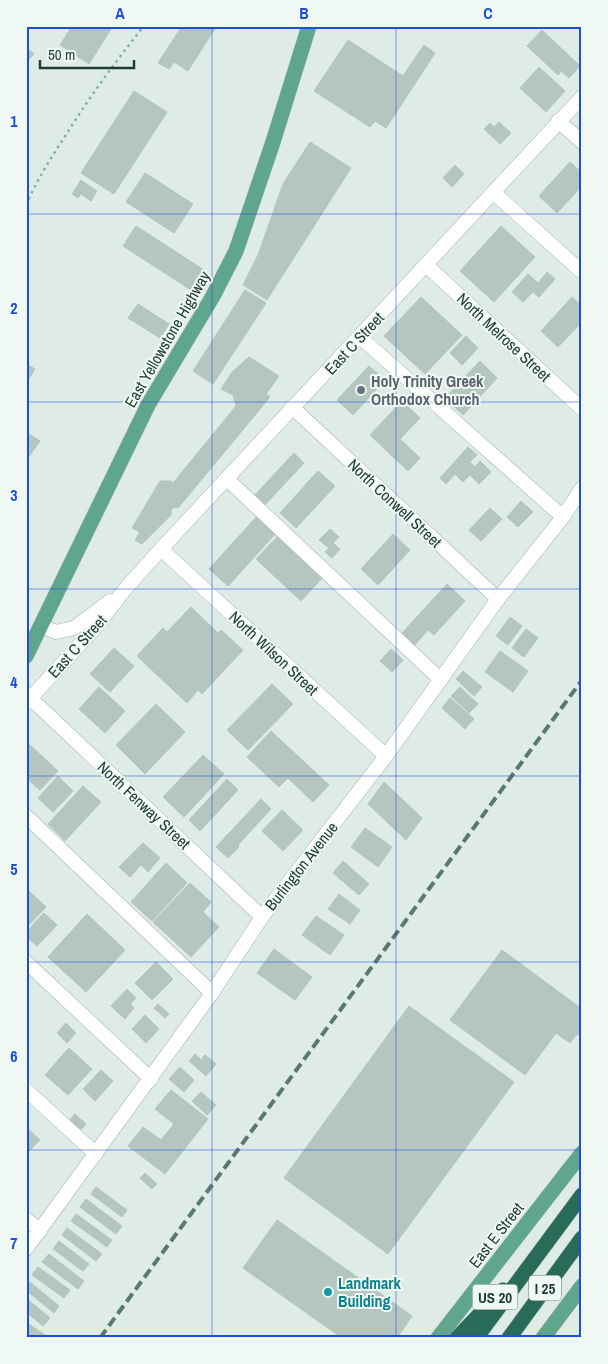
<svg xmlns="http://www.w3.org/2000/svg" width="608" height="1364" viewBox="0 0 608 1364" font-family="'Archivo Narrow',sans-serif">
  <rect width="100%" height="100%" fill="#dfece5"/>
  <g fill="#b4c6be" stroke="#b1c6bb">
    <polygon points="72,26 113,26 89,64 60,45"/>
    <polygon points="182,26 216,27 188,71 174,62 169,69 158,63"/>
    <polygon points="542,30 580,66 569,78 561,71 558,75 527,46"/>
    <polygon points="348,40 403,76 424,45 435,53 386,128 375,121 370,127 314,91"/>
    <polygon points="26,47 34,54 26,62"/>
    <polygon points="539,67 565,91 546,112 520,88"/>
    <polygon points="134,91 167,112 114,194 81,173"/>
    <polygon points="499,122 511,133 500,144 484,129 490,123 494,127"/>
    <polygon points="310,142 351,168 267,300 243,285 258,255 283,184"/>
    <polygon points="570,162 582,173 582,186 557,213 539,196"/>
    <polygon points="455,165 464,174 452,187 443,178"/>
    <polygon points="145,173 193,204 174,233 126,202"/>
    <polygon points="81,180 97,191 91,201 81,194 78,198 72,194"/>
    <polygon points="136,226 204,270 191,290 123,246"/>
    <polygon points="501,226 535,257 494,302 460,271"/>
    <polygon points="547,272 555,279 539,297 533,292 523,302 512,292 528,274 538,283"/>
    <polygon points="245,290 266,303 213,384 193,371"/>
    <polygon points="421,297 462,335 425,374 384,336"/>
    <polygon points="572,297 582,306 582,322 558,347 541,331"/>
    <polygon points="138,304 169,324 160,338 128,318"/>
    <polygon points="466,336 478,348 462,365 450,353"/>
    <polygon points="249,357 279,376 266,394 270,397 178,508 174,507 171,510 171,515 142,544 135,540 140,532 132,528 160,481 171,481 173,483 236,406 233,395 221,389 232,372"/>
    <polygon points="480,361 497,378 463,415 445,398"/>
    <polygon points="26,364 35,369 26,383"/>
    <polygon points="369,366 385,380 353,415 337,400"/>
    <polygon points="402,401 420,418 400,439 420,458 408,471 370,435"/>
    <polygon points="26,432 40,441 26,461"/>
    <polygon points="468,447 477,455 470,462 475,467 480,461 491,472 479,484 470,475 463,482 455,474 446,484 440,478"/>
    <polygon points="294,453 304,463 264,506 253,497"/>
    <polygon points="318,471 335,486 296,528 280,513"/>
    <polygon points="521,501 533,512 518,527 507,517"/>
    <polygon points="490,508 502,519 481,541 469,530"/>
    <polygon points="258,515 277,532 228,586 209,569"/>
    <polygon points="330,529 339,537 333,543 340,549 332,558 325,552 329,548 319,540"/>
    <polygon points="280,534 324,576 301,601 256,559"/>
    <polygon points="393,534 410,550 378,585 361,569"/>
    <polygon points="447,584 465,601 434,635 428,630 414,646 401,634"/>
    <polygon points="191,607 218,633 221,630 243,650 202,694 198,690 187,703 137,656 163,628 167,632"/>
    <polygon points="510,617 522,626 508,645 496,636"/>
    <polygon points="526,629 538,638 524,657 512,648"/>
    <polygon points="114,648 134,666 110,692 90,674"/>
    <polygon points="391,649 403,660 392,672 380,661"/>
    <polygon points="500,651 528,671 513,692 485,672"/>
    <polygon points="463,671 482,687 474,696 456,679"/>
    <polygon points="272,684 293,704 248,750 227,730"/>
    <polygon points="99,687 125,711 105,733 79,709"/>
    <polygon points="460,687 478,704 469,713 451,696"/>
    <polygon points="450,698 474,719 465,729 442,708"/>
    <polygon points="156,704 185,732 145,774 116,745"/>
    <polygon points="271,731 329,785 313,802 288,778 279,787 247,757"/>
    <polygon points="29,744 58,771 40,790 26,778 26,747"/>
    <polygon points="203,755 224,774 184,817 163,797"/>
    <polygon points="58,776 73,791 53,812 38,798"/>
    <polygon points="227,779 238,790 200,831 189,820"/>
    <polygon points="384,782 422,818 406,840 368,804"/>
    <polygon points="83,786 101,802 65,841 48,824"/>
    <polygon points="261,799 271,809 238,845 239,847 228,858 216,847"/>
    <polygon points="282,810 303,830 283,851 262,831"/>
    <polygon points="365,828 392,847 378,867 351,847"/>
    <polygon points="143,843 160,858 148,872 141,865 130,877 119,867"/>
    <polygon points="343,861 369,884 359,895 333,873"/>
    <polygon points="166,863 187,883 152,921 131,902"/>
    <polygon points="190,883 211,902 203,912 219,927 191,957 153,922"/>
    <polygon points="28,890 46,907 26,928 26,892"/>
    <polygon points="339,894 360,910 350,924 328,909"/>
    <polygon points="44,913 57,925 37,946 26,936 26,932"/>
    <polygon points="87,914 125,950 86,992 48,957"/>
    <polygon points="316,916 344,935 330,955 302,935"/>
    <polygon points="274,949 312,977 295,1000 257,973"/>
    <polygon points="502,950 582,1009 582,1034 576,1035 570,1043 556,1033 525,1075 450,1020"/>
    <polygon points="156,962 173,979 152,1000 135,983"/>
    <polygon points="127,989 136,998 130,1004 134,1008 125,1019 111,1006"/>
    <polygon points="158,1004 169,1014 165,1018 154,1008"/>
    <polygon points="409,1006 514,1082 388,1254 284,1178"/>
    <polygon points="145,1015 159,1029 146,1043 132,1029"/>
    <polygon points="66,1023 76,1033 67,1043 57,1033"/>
    <polygon points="69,1048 92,1069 68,1095 45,1075"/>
    <polygon points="195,1054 201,1060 205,1055 216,1064 206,1076 189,1061"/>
    <polygon points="180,1067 194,1080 184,1092 169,1079"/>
    <polygon points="101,1070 113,1081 95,1101 83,1089"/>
    <polygon points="171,1090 208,1119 165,1174 128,1146 143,1127 161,1140 174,1124 155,1109"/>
    <polygon points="201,1092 216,1105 207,1115 192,1101"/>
    <polygon points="75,1114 86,1124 78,1133 67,1123"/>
    <polygon points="26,1127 40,1140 26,1154"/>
    <polygon points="145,1173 157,1184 152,1189 140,1178"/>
    <polygon points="96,1187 127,1210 122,1217 91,1194"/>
    <polygon points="86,1199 122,1226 116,1234 80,1207"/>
    <polygon points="76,1214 112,1240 107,1247 71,1221"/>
    <polygon points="277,1220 412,1316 397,1338 342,1338 243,1268"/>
    <polygon points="67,1228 102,1254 96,1261 62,1235"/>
    <polygon points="59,1241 89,1264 83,1271 53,1249"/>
    <polygon points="49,1254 84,1281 78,1289 42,1262"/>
    <polygon points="38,1267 70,1290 64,1298 32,1275"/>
    <polygon points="30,1282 59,1306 54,1313 26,1290 26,1286"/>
    <polygon points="26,1298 50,1318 43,1326 26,1312"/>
    <polygon points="26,1322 45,1335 43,1338 33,1338 26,1333"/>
  </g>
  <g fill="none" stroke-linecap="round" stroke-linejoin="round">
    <defs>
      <g id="minor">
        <polyline points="558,121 582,142"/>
        <polyline points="493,192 582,272"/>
        <polyline points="426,265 582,409"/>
        <polyline points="360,337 563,517"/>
        <polyline points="292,407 498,599"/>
        <polyline points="227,479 441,680"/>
        <polyline points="161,549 386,756"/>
        <polyline points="42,626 56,632 74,628 110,601"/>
        <polyline points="26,694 262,917"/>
        <polyline points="26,703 94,629 126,588 161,549 582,97"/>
        <polyline points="26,816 212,993"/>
        <polyline points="26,962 151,1079"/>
        <polyline points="26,1090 96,1154"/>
        <polyline points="26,1219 40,1231"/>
        <polyline points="26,1249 212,993 262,917 386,756 498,599 563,517 582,488"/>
      </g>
      <g id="major">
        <polyline points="26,656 148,405 213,296 236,251 273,142 309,26"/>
        <polyline points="438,1338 582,1153"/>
        <polyline points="543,1338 582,1286"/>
      </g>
      <g id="highway">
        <polyline points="457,1338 503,1290"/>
        <polyline points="476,1338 582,1195"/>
        <polyline points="509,1338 582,1238"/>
      </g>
    </defs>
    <use href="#minor" stroke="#a2b4ac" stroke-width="15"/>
    <use href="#major" stroke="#c0c9c6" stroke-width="16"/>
    <use href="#highway" stroke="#c0c9c6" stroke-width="16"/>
    <path stroke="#7db29d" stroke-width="2.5" stroke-dasharray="2.5 4" stroke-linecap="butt" d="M26,205C36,182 50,159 64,138C88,99 115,62 144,26"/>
    <use href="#minor" stroke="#fff" stroke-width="14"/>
    <use href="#major" stroke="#60a58e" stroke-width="15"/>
    <use href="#highway" stroke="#286b58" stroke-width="15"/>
    <polyline stroke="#59796e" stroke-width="4" stroke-dasharray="10 5" stroke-linecap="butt" points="100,1338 582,680"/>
  </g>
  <path fill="none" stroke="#1d4ed8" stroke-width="1" stroke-opacity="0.55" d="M212,26V1338M396,26V1338M26,214H582M26,402H582M26,589H582M26,776H582M26,962H582M26,1150H582"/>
  <circle fill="#6b7280" stroke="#f0f8f3" stroke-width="2" cx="361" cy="390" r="5"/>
  <circle fill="#0f9aa8" stroke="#f0f8f3" stroke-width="2" cx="328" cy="1292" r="5"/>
  <g text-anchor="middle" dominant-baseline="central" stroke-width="4" stroke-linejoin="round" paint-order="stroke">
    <g fill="#f0f8f3" stroke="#5e756c" stroke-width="1">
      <rect x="529" y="1275.5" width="32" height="25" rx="4"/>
      <rect x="472.5" y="1284.5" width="45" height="25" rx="4"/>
    </g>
    <g font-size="15" font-weight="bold" fill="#1f3d32">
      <text x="545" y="1288">I 25</text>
      <text x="495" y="1297">US 20</text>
    </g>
    <g font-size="16" fill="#1f3d32" stroke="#f0f8f3">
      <text transform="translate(504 337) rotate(43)">North Melrose Street</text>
      <text transform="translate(167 339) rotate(-60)">East Yellowstone Highway</text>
      <text transform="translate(354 343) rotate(-47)">East C Street</text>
      <text transform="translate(395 503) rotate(43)">North Conwell Street</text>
      <text transform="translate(77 646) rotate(-48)">East C Street</text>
      <text transform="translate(274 653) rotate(43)">North Wilson Street</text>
      <text transform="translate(144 805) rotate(43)">North Fenway Street</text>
      <text transform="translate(301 866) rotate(-52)">Burlington Avenue</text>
      <text transform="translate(496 1235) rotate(-52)">East E Street</text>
    </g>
    <g font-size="16" font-weight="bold" fill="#5b616d" stroke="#f0f8f3" text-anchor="start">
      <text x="371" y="381">Holy Trinity Greek<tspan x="371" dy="18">Orthodox Church</tspan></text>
    </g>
    <g font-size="16" font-weight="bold" fill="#0d838f" stroke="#f0f8f3" text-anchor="start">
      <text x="338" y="1283">Landmark<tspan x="338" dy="18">Building</tspan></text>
    </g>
  </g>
  <rect width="608" height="1364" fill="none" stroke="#f0f8f3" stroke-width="55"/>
  <path d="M40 60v8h94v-8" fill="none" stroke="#1f3d32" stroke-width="2.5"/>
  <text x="48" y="60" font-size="15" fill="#1f3d32" stroke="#f0f8f3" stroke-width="4" paint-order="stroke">50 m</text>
  <rect x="28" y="28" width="552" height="1308" fill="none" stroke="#1d4ed8" stroke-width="2"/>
  <g font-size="16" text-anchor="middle" font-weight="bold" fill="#1d4ed8">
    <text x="120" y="19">A</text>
    <text x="304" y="19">B</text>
    <text x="488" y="19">C</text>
    <text x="14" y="127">1</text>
    <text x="14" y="314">2</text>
    <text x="14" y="501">3</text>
    <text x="14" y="688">4</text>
    <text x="14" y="875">5</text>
    <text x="14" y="1062">6</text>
    <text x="14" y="1249">7</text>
  </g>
</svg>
